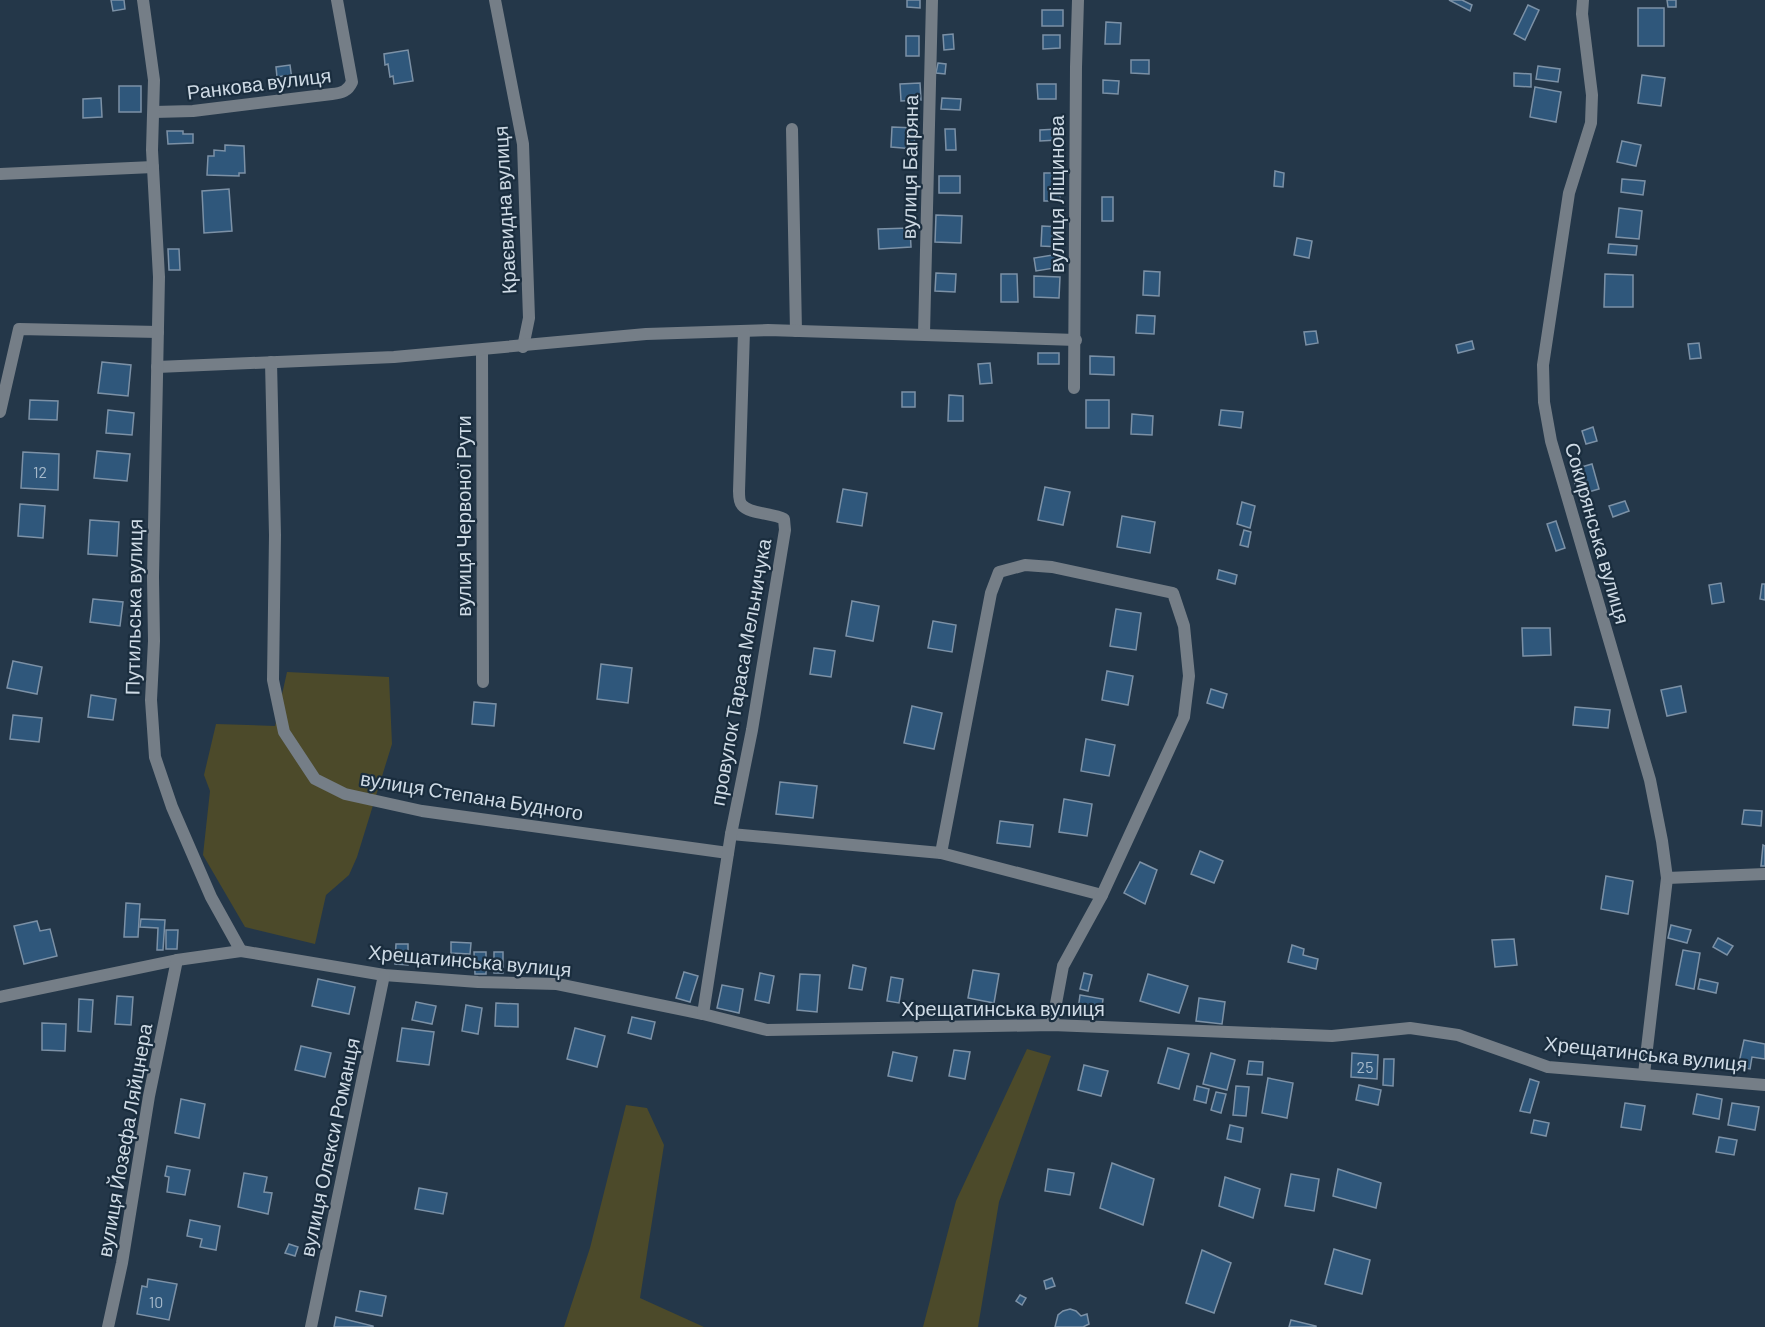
<svg xmlns="http://www.w3.org/2000/svg" width="1765" height="1327" viewBox="0 0 1765 1327" font-family="Barlow,sans-serif">
  <rect width="100%" height="100%" fill="#243749"/>
  <g fill="#4c4a2a">
    <polygon points="287,672 389,677 392,744 357,857 349,875 326,895 315,944 245,927 203,855 210,791 204,775 216,724 275,726"/>
    <polygon points="1027,1049 1051,1056 999,1202 978,1327 923,1327 956,1201"/>
    <polygon points="626,1105 647,1108 664,1145 640,1298 704,1327 564,1327 590,1248"/>
  </g>
  <g fill="#2f577b" stroke="#7c91a6" stroke-width="1.5">
    <polygon points="111,0 124,0 125,9 113,11"/>
    <polygon points="907,0 920,0 920,8 907,7"/>
    <polygon points="1449,0 1462,0 1472,5 1470,11"/>
    <polygon points="1667,0 1676,0 1676,7 1668,7"/>
    <polygon points="1528,5 1539,10 1525,40 1514,34"/>
    <rect x="1638" y="8" width="26" height="38"/>
    <rect x="1042" y="10" width="21" height="16"/>
    <polygon points="1106,22 1121,23 1120,44 1105,44"/>
    <polygon points="953,34 954,49 944,50 943,35"/>
    <polygon points="1043,35 1060,35 1060,48 1043,49"/>
    <rect x="906" y="36" width="13" height="20"/>
    <polygon points="408,50 413,81 394,84 393,76 390,77 388,64 385,65 384,54"/>
    <polygon points="1131,60 1149,60 1149,74 1131,73"/>
    <polygon points="938,63 946,64 945,74 936,73"/>
    <polygon points="290,65 292,80 284,82 283,76 277,77 276,67"/>
    <polygon points="1538,66 1560,69 1558,82 1536,79"/>
    <polygon points="1514,73 1531,74 1531,87 1514,86"/>
    <polygon points="1642,75 1665,78 1661,106 1638,103"/>
    <polygon points="1103,80 1119,81 1118,94 1103,93"/>
    <polygon points="920,83 921,100 901,101 900,84"/>
    <polygon points="1037,84 1056,84 1056,99 1038,99"/>
    <rect x="119" y="86" width="22" height="26"/>
    <polygon points="1535,87 1561,92 1556,122 1530,117"/>
    <polygon points="101,98 102,117 83,118 83,99"/>
    <polygon points="942,98 961,99 960,110 941,109"/>
    <polygon points="892,127 915,128 914,149 891,147"/>
    <polygon points="945,129 955,129 956,150 946,150"/>
    <polygon points="1058,129 1058,140 1040,141 1040,130"/>
    <polygon points="167,131 183,131 183,134 193,134 193,143 168,144"/>
    <polygon points="1622,141 1641,145 1636,166 1617,162"/>
    <polygon points="225,145 244,146 245,173 239,173 239,176 207,175 208,156 214,156 214,150 225,151"/>
    <polygon points="1275,171 1284,173 1283,187 1274,186"/>
    <rect x="1044" y="173" width="16" height="28"/>
    <rect x="939" y="176" width="21" height="17"/>
    <polygon points="1622,179 1645,181 1643,195 1621,192"/>
    <polygon points="229,189 232,231 204,233 202,191"/>
    <rect x="1102" y="197" width="11" height="24"/>
    <polygon points="1619,208 1642,211 1639,239 1616,237"/>
    <polygon points="936,215 962,216 961,243 935,242"/>
    <polygon points="1042,226 1061,227 1060,247 1041,246"/>
    <polygon points="910,228 911,247 879,249 878,229"/>
    <polygon points="1297,238 1312,241 1309,258 1294,255"/>
    <polygon points="1609,244 1637,246 1636,255 1608,253"/>
    <polygon points="168,249 179,249 180,270 169,270"/>
    <polygon points="1059,254 1061,267 1036,271 1034,258"/>
    <polygon points="1144,271 1160,272 1159,296 1143,295"/>
    <polygon points="936,273 956,274 955,292 935,291"/>
    <polygon points="1001,274 1017,274 1018,302 1001,302"/>
    <polygon points="1605,274 1633,275 1633,307 1604,307"/>
    <polygon points="1034,276 1060,277 1059,298 1034,297"/>
    <polygon points="1137,315 1155,316 1154,334 1136,333"/>
    <polygon points="1316,331 1318,343 1306,345 1304,332"/>
    <polygon points="1472,341 1474,349 1458,353 1456,345"/>
    <polygon points="1699,343 1701,358 1690,359 1688,344"/>
    <rect x="1038" y="353" width="21" height="11"/>
    <polygon points="1090,356 1114,357 1114,375 1090,374"/>
    <polygon points="102,362 131,365 128,396 98,393"/>
    <polygon points="990,363 992,383 980,384 978,364"/>
    <rect x="902" y="392" width="13" height="15"/>
    <polygon points="949,395 963,396 963,421 948,421"/>
    <polygon points="30,400 58,401 57,420 29,419"/>
    <rect x="1086" y="400" width="23" height="28"/>
    <polygon points="108,410 134,413 132,435 106,433"/>
    <polygon points="1221,410 1243,412 1241,428 1219,425"/>
    <polygon points="1132,414 1153,416 1152,435 1131,434"/>
    <polygon points="1593,427 1597,441 1586,444 1582,431"/>
    <polygon points="97,451 130,454 127,481 94,478"/>
    <polygon points="23,452 59,454 58,490 21,488"/>
    <polygon points="1592,464 1599,489 1578,495 1571,470"/>
    <polygon points="1045,487 1070,492 1063,525 1038,520"/>
    <polygon points="843,489 867,493 862,526 837,522"/>
    <polygon points="1625,501 1629,511 1613,517 1609,506"/>
    <polygon points="1242,502 1255,506 1250,528 1237,524"/>
    <polygon points="20,504 45,506 43,538 18,536"/>
    <polygon points="1122,516 1155,522 1150,553 1117,547"/>
    <polygon points="90,520 119,522 117,556 88,554"/>
    <polygon points="1556,521 1565,548 1556,551 1547,524"/>
    <polygon points="1244,530 1251,532 1248,547 1240,545"/>
    <polygon points="1219,570 1237,575 1235,584 1217,579"/>
    <polygon points="1721,583 1724,602 1712,604 1709,585"/>
    <polygon points="1762,584 1765,584 1765,600 1760,599"/>
    <polygon points="93,599 123,602 120,626 90,622"/>
    <polygon points="852,601 879,606 873,641 846,636"/>
    <polygon points="1116,609 1141,613 1136,650 1110,646"/>
    <polygon points="933,621 956,625 952,652 928,648"/>
    <polygon points="1522,628 1550,628 1551,655 1523,656"/>
    <polygon points="814,648 835,651 831,677 810,674"/>
    <polygon points="13,661 42,667 37,694 7,688"/>
    <polygon points="601,664 632,668 628,703 597,699"/>
    <polygon points="1107,671 1133,676 1128,705 1102,700"/>
    <polygon points="1681,686 1686,712 1667,716 1661,690"/>
    <polygon points="1211,689 1227,694 1223,708 1207,703"/>
    <polygon points="91,695 116,699 113,720 88,717"/>
    <polygon points="474,702 496,704 494,726 472,724"/>
    <polygon points="912,706 942,713 934,749 904,743"/>
    <polygon points="1575,707 1610,710 1608,728 1573,725"/>
    <polygon points="13,715 42,718 39,742 10,739"/>
    <polygon points="1086,739 1115,745 1109,776 1081,771"/>
    <polygon points="780,782 817,786 813,818 776,814"/>
    <polygon points="1064,799 1092,804 1087,836 1059,832"/>
    <polygon points="1744,810 1762,811 1761,826 1742,824"/>
    <polygon points="1000,821 1033,825 1030,847 997,843"/>
    <polygon points="1763,845 1765,846 1765,866 1761,866"/>
    <polygon points="1200,851 1223,861 1214,883 1191,874"/>
    <polygon points="1140,862 1157,870 1145,904 1124,893"/>
    <polygon points="1606,876 1633,881 1628,914 1601,909"/>
    <polygon points="126,903 140,904 138,937 124,937"/>
    <polygon points="141,919 165,920 163,950 157,950 158,928 140,927"/>
    <polygon points="37,921 40,931 50,929 57,956 24,964 14,926"/>
    <polygon points="1671,925 1691,930 1687,943 1668,938"/>
    <polygon points="166,930 178,930 177,949 166,949"/>
    <polygon points="1718,938 1733,946 1727,955 1713,947"/>
    <polygon points="1514,939 1517,965 1495,967 1492,940"/>
    <polygon points="451,942 471,943 470,954 451,953"/>
    <polygon points="396,944 408,944 408,965 395,964"/>
    <polygon points="1292,945 1304,949 1303,955 1318,959 1316,969 1288,962"/>
    <polygon points="1683,950 1700,953 1694,989 1676,985"/>
    <polygon points="474,952 486,952 486,974 475,974"/>
    <rect x="494" y="952" width="9" height="21"/>
    <polygon points="853,965 866,968 862,990 849,988"/>
    <polygon points="973,970 999,974 994,1003 968,998"/>
    <polygon points="684,972 698,976 690,1002 676,998"/>
    <polygon points="760,973 774,976 769,1003 755,1000"/>
    <polygon points="1084,973 1092,975 1088,991 1080,989"/>
    <polygon points="800,974 820,975 817,1012 797,1010"/>
    <polygon points="1148,974 1188,986 1179,1013 1140,1001"/>
    <polygon points="891,977 903,979 899,1003 887,1001"/>
    <polygon points="318,979 355,987 349,1014 312,1006"/>
    <polygon points="1700,979 1718,983 1716,993 1698,989"/>
    <polygon points="722,985 743,989 739,1013 717,1008"/>
    <polygon points="1080,995 1103,999 1101,1014 1078,1010"/>
    <polygon points="117,996 133,997 131,1025 115,1024"/>
    <polygon points="1199,998 1225,1002 1222,1024 1196,1021"/>
    <polygon points="79,999 93,1000 91,1032 78,1031"/>
    <polygon points="416,1002 436,1006 432,1024 412,1020"/>
    <polygon points="496,1003 518,1004 518,1027 495,1026"/>
    <polygon points="466,1005 482,1008 478,1034 462,1031"/>
    <polygon points="632,1017 655,1022 651,1039 628,1033"/>
    <polygon points="42,1023 66,1024 65,1051 42,1050"/>
    <polygon points="402,1028 434,1032 429,1065 397,1061"/>
    <polygon points="575,1028 605,1036 597,1067 567,1059"/>
    <polygon points="1744,1040 1765,1044 1765,1059 1752,1057 1750,1069 1738,1067"/>
    <polygon points="301,1046 331,1053 325,1077 295,1070"/>
    <polygon points="1168,1048 1189,1054 1179,1089 1158,1083"/>
    <polygon points="954,1050 970,1052 965,1079 949,1076"/>
    <polygon points="893,1052 917,1057 912,1081 888,1076"/>
    <polygon points="1211,1053 1235,1060 1227,1090 1203,1084"/>
    <polygon points="1352,1053 1378,1055 1377,1079 1351,1077"/>
    <polygon points="1384,1059 1394,1059 1393,1086 1383,1085"/>
    <polygon points="1249,1061 1263,1062 1262,1075 1247,1074"/>
    <polygon points="1084,1065 1108,1071 1101,1096 1078,1090"/>
    <polygon points="1268,1078 1293,1083 1287,1118 1262,1113"/>
    <polygon points="1530,1079 1539,1082 1530,1113 1520,1111"/>
    <polygon points="1359,1085 1381,1090 1378,1105 1356,1100"/>
    <polygon points="1197,1086 1209,1089 1206,1103 1194,1100"/>
    <polygon points="1236,1086 1249,1087 1246,1116 1233,1115"/>
    <polygon points="1216,1092 1226,1094 1221,1113 1211,1110"/>
    <polygon points="1697,1094 1722,1099 1719,1119 1693,1114"/>
    <polygon points="181,1099 205,1104 199,1138 175,1133"/>
    <polygon points="1625,1103 1645,1106 1641,1130 1621,1127"/>
    <polygon points="1732,1103 1759,1107 1755,1130 1728,1125"/>
    <polygon points="1534,1120 1549,1123 1546,1136 1531,1133"/>
    <polygon points="1230,1125 1243,1128 1241,1142 1227,1139"/>
    <polygon points="1719,1137 1737,1140 1734,1155 1716,1152"/>
    <polygon points="1112,1163 1154,1179 1143,1225 1100,1208"/>
    <polygon points="167,1166 190,1170 185,1195 167,1192 169,1177 165,1176"/>
    <polygon points="1048,1169 1074,1173 1070,1195 1045,1191"/>
    <polygon points="1338,1169 1381,1183 1376,1208 1333,1196"/>
    <polygon points="244,1173 267,1177 264,1192 272,1193 268,1214 238,1207"/>
    <polygon points="1291,1174 1319,1179 1314,1211 1285,1206"/>
    <polygon points="1225,1177 1260,1189 1253,1218 1219,1206"/>
    <polygon points="419,1188 447,1193 443,1214 415,1209"/>
    <polygon points="190,1220 220,1226 216,1250 200,1247 202,1239 187,1236"/>
    <polygon points="289,1244 298,1247 295,1256 285,1253"/>
    <polygon points="1334,1249 1370,1260 1362,1294 1325,1284"/>
    <polygon points="1202,1250 1231,1263 1214,1313 1186,1303"/>
    <polygon points="1052,1278 1055,1286 1046,1289 1044,1281"/>
    <polygon points="148,1279 177,1284 169,1320 137,1314 142,1286 147,1287"/>
    <polygon points="360,1291 386,1296 382,1316 356,1311"/>
    <polygon points="1020,1295 1026,1298 1022,1305 1016,1301"/>
    <polygon points="1070,1309 1076,1311 1081,1316 1087,1314 1089,1324 1083,1327 1055,1327 1058,1315 1063,1311"/>
    <polygon points="336,1317 373,1326 373,1327 334,1327"/>
    <polygon points="1291,1320 1316,1326 1316,1327 1289,1327"/>
  </g>
  <g fill="none" stroke-linecap="round" stroke-linejoin="round">
    <g stroke="#757e87" stroke-width="12">
      <polyline points="495,0 523,144 529,318 523,347"/>
      <polyline points="1583,0 1582,14 1592,95 1591,123 1569,193 1543,365 1544,402 1551,441 1650,780 1662,841 1667,878 1644,1074"/>
      <path d="M154,112L193,111L332,94C342,93 348,91 352,82L337,0"/>
      <polyline points="792,129 796,331"/>
      <polyline points="0,174 153,167"/>
      <polyline points="924,334 932,0"/>
      <polyline points="482,350 483,682"/>
      <polyline points="271,362 275,535 273,680 284,732 315,779 345,794 422,811 728,853"/>
      <polyline points="157,367 394,357 646,334 768,330 1076,340"/>
      <polyline points="1074,388 1076,67 1078,0"/>
      <polyline points="0,412 19,329 158,332"/>
      <polyline points="731,834 941,853 1102,895"/>
      <polyline points="941,853 991,593 999,572 1025,565 1052,567 1173,593 1184,626 1189,676 1184,717 1102,895 1063,966 1052,1025"/>
      <polyline points="1667,878 1765,874"/>
      <polyline points="241,951 384,975 478,982 557,984 703,1014 767,1030 1052,1025 1332,1036 1410,1028 1458,1035 1548,1067 1765,1085"/>
      <polyline points="0,997 177,960 241,951 211,897 172,807 155,757 151,700 154,641 153,577 159,277 152,150 154,80 143,0"/>
      <path d="M703,1014L731,834L752,730L785,530L784,519C773,513 749,514 742,505C739,502 739,495 739,491L744,331"/>
      <polyline points="108,1327 122,1263 149,1096 177,960"/>
      <polyline points="311,1327 384,975"/>
    </g>
  </g>
  <g text-anchor="middle" dominant-baseline="central" stroke-width="4.5" stroke-linejoin="round" paint-order="stroke">
    <g font-size="16" fill="#a6b9ca">
      <text x="40" y="471">12</text>
      <text x="1365" y="1066">25</text>
      <text x="156" y="1301">10</text>
    </g>
    <g font-size="20" fill="#cedae5" stroke="#1a2d3e">
      <text transform="translate(259 83) rotate(-7)">Ранкова вулиця</text>
      <text transform="translate(909 167) rotate(-89)">вулиця Багряна</text>
      <text transform="translate(1056 194) rotate(-90)">вулиця Ліщинова</text>
      <text transform="translate(504 210) rotate(-93)">Краєвидна вулиця</text>
      <text transform="translate(463 516) rotate(-90)">вулиця Червоної Рути</text>
      <text transform="translate(1598 533) rotate(74)">Сокирянська вулиця</text>
      <text transform="translate(133 607) rotate(-89)">Путильська вулиця</text>
      <text transform="translate(740 672) rotate(-80)">провулок Тараса Мельничука</text>
      <text transform="translate(472 795) rotate(9)">вулиця Степана Будного</text>
      <text transform="translate(470 960) rotate(5)">Хрещатинська вулиця</text>
      <text x="1003" y="1008">Хрещатинська вулиця</text>
      <text transform="translate(1646 1053) rotate(6)">Хрещатинська вулиця</text>
      <text transform="translate(124 1140) rotate(-80)">вулиця Йозефа Ляйцнера</text>
      <text transform="translate(329 1147) rotate(-78)">вулиця Олекси Романця</text>
    </g>
  </g>
</svg>
